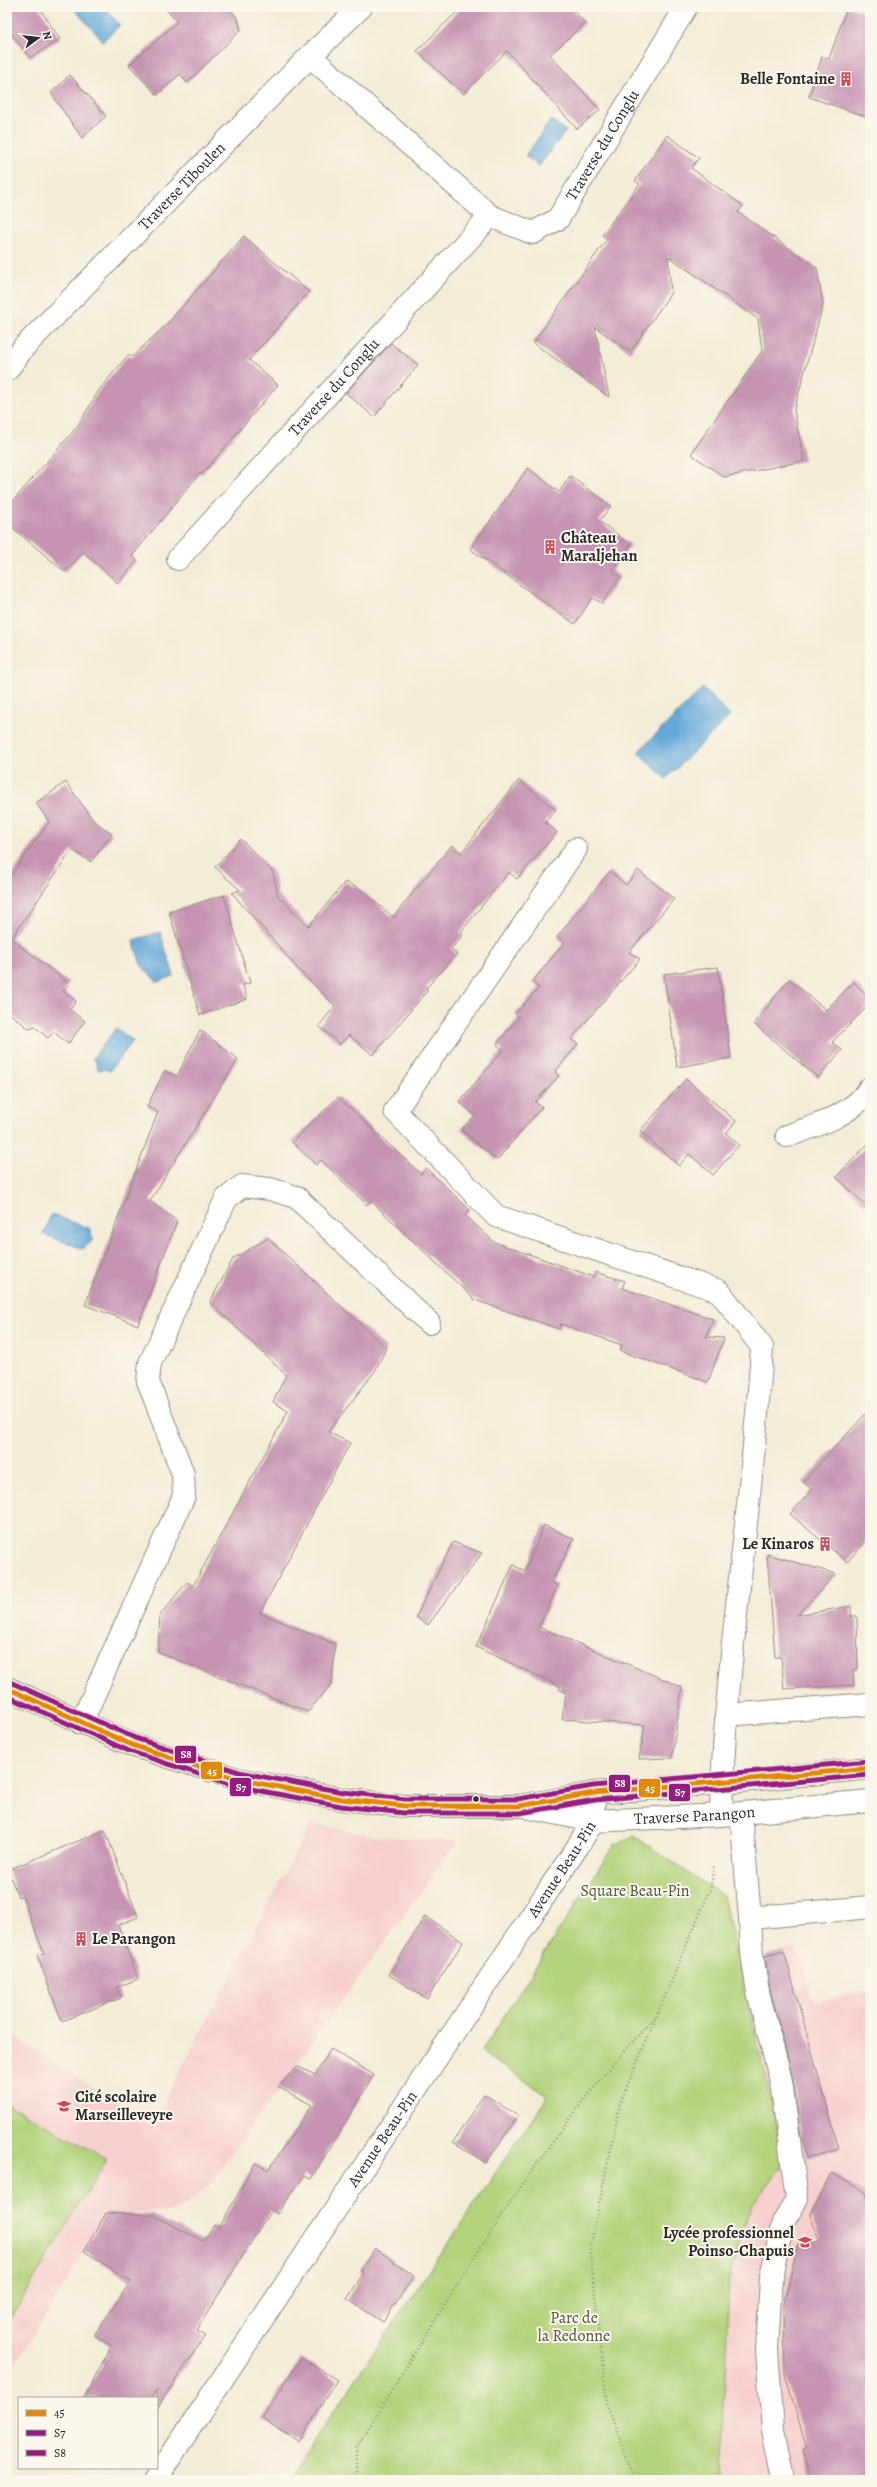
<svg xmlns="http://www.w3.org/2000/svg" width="877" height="2487" viewBox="0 0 877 2487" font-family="Alegreya,serif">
  <rect width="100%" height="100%" fill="#fbf7ec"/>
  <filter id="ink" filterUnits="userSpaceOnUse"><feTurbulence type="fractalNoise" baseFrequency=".025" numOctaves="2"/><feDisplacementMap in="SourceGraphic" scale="8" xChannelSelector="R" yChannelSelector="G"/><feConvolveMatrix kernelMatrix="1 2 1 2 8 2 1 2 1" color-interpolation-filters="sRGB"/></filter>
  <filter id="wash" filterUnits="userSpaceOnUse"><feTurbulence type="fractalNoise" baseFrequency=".012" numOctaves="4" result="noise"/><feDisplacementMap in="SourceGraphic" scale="16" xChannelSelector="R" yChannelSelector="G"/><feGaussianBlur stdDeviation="0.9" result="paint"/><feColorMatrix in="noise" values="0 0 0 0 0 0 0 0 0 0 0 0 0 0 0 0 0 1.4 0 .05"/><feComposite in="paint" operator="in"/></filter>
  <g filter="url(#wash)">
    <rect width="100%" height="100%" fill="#f3ecd6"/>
    <g fill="#f7d0cd">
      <polygon points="311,1823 373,1836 458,1841 208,2186 175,2212 106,2213 50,2309 7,2377 7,2032 151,2126"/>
      <polygon points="797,1947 814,2002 870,1989 870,2480 721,2480 729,2277 751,2206 785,2162 739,1963"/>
    </g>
    <g fill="#b2d37b" stroke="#6e7f53">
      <polygon points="634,1836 723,1896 785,2162 751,2206 729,2277 721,2480 287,2480 548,2096 481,2052 614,1845"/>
      <polygon points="7,2104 107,2159 7,2324"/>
    </g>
    <g fill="#65a9da" stroke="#486a82">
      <polygon points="76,7 104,7 120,25 103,41 74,9"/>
      <polygon points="551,120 566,131 539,166 525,156"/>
      <polygon points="703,688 730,716 666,779 638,752"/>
      <polygon points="160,932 174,976 157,982 141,965 133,940"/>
      <polygon points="116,1028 133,1041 109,1072 106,1069 99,1070 96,1066 96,1061 92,1059"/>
      <polygon points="51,1214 91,1229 92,1241 83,1249 43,1234"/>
    </g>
    <g id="blocks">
      <g fill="#c694b2">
        <polygon points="7,7 39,7 60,39 30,58 7,28"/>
        <polygon points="164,7 228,7 238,19 241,30 187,83 180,74 157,95 129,65 177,22"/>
        <polygon points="462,7 570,7 585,23 550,55 600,110 577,129 507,51 463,94 417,51"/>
        <polygon points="847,7 870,13 870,118 809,97 822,57 829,59"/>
        <polygon points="70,75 106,116 82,138 51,93"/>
        <polygon points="667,135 699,158 691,168 743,206 738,212 817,268 823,305 794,410 804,461 724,477 691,454 762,351 758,319 668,256 671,293 630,352 595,327 609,397 533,343 607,239 602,235 640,184 635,181"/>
        <polygon points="244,236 309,292 249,360 278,385 202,474 200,473 132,556 137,561 118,583 83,552 65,572 7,523 7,508 77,427 99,390 129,354 132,357 168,323"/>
        <polygon points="391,343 418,365 374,417 346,393"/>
        <polygon points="528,468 559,492 570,476 611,506 599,521 631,545 612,570 620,577 602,603 592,598 575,624 470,549"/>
        <polygon points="519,780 556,810 545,822 557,832 517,879 509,872 460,933 463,935 451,949 457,954 426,988 428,990 373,1055 349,1035 340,1044 319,1026 335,1006 299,970 232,893 240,890 215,867 241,839 273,872 278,896 309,926 345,882 360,889 393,917 452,845 461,853"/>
        <polygon points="66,782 93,820 112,834 91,862 72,850 11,939 69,983 63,991 76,1001 70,1010 85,1021 68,1044 54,1032 48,1038 35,1027 29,1029 7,1011 7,881 49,822 36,803"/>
        <polygon points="638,870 674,899 629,952 640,959 571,1039 578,1044 555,1072 559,1076 535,1102 542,1107 497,1160 461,1130 475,1115 459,1102 503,1050 497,1044 519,1017 515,1014 539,988 532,982 564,943 557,937 610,871 626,885"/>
        <polygon points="224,895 250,983 243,985 247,999 200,1015 169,912"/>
        <polygon points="718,967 731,1058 677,1067 664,974"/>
        <polygon points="789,979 826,1010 854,982 870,999 870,1004 832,1042 842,1050 818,1078 754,1024"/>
        <polygon points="200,1030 238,1059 150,1201 177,1221 138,1325 85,1305 158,1112 147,1107 164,1071 177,1076"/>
        <polygon points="686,1079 736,1121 726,1133 739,1145 713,1175 689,1154 679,1166 640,1131"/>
        <polygon points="338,1097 421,1174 426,1168 470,1210 465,1215 494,1242 594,1277 595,1272 625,1281 622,1288 713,1319 706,1337 724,1338 708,1382 620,1351 622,1345 561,1324 559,1329 475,1300 371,1201 367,1205 321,1160 316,1165 292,1142"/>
        <polygon points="870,1142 870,1209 836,1177"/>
        <polygon points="268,1238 386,1348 375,1371 328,1432 350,1443 260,1613 335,1644 332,1683 308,1712 158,1652 160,1615 187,1582 193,1586 288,1411 273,1402 286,1375 210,1302 233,1259"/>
        <polygon points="870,1409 870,1538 847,1562 790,1514 812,1490 803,1482"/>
        <polygon points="544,1525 574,1539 551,1582 558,1585 539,1627 682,1687 672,1758 639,1759 645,1725 562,1719 566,1693 559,1689 560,1686 476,1647 513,1565 525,1571"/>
        <polygon points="453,1542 482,1553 428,1625 416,1617"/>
        <polygon points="767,1554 836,1574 797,1615 851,1606 851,1616 857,1616 858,1669 853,1670 854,1685 784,1689 781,1657 775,1657"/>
        <polygon points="105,1830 138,1917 118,1925 138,1979 117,1987 121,1998 62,2021 37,1955 44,1953 22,1896 18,1897 8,1870"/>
        <polygon points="425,1916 463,1942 427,1999 389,1975"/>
        <polygon points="784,1951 839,2149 807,2158 801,2135 793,2078 770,1989 765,1956"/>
        <polygon points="331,2049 374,2075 311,2179 304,2176 277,2214 271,2210 196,2331 205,2336 157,2408 157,2390 152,2398 84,2398 111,2346 94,2335 131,2281 84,2251 106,2213 153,2215 203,2241 215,2225 219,2228 255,2163 268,2170 312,2105 278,2087 297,2066 315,2075"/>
        <polygon points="484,2094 518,2116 486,2163 453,2142"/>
        <polygon points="832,2173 866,2193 870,2204 870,2480 811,2480 802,2449 806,2447 785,2374 784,2303 798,2245 821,2241 810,2215"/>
        <polygon points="375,2248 414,2276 383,2322 347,2299 363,2274 361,2269"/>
        <polygon points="301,2358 337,2380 299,2441 262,2419"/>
      </g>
    </g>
  </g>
  <g filter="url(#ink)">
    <use href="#blocks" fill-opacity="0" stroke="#8f8c80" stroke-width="1"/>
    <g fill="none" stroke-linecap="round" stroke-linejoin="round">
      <defs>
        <g id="minor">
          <path id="s1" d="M310,56L490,216L533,233L558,219L686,7"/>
          <path id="s2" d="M7,370L24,347L310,56L361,7"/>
          <path id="s3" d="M178,559L490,216"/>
          <path d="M576,849L395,1111L496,1216L719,1291L762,1347C753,1504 725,1658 721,1815"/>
          <path d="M787,1136C815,1126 853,1115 870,1088"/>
          <polyline points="7,1688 132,1745 237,1779 342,1799 405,1806 519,1806 594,1793 722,1783 870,1768"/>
          <polyline points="726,1715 870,1704"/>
          <polyline points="81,1723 184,1496 183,1474 148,1381 150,1363 226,1199 242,1186 270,1189 296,1197 429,1323"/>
          <path id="s4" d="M530,1808L593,1821L721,1815L870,1801"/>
          <polyline points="741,1813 750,1918 870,1907"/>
          <polyline points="750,1918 752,1954 758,1992 781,2081 797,2199 783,2222 771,2277 767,2351 773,2430 783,2480"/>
          <path id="s5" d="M155,2480L578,1846L593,1821L594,1793"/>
        </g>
      </defs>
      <use href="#minor" stroke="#8f8c80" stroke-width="24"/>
      <g stroke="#8f8c80" stroke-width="2.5" stroke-dasharray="1 3" stroke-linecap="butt">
        <path d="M356,2480V2448C449,2300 535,2145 656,2016"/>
        <polyline points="635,2480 607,2405 590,2249 620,2103 711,1887 714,1865"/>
      </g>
      <use href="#minor" stroke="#fff" stroke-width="22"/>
      <defs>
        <polyline id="bus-1" points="7,1688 132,1745 237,1779 342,1799 405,1806 519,1806 594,1793 870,1768"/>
        <polyline id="bus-2" points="7,1696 129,1751 235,1786 341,1806 404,1813 520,1813 595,1800 870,1775"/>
        <polyline id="bus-3" points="10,1682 135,1738 239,1772 343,1792 405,1799 518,1799 593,1786 869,1761"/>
      </defs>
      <use href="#bus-1" stroke="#fbf7ec" stroke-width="8"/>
      <use href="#bus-2" stroke="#fbf7ec" stroke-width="8"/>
      <use href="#bus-3" stroke="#fbf7ec" stroke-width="8"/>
      <use href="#bus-1" stroke="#e08902" stroke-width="5"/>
      <use href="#bus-2" stroke="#951b81" stroke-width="5"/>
      <use href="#bus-3" stroke="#951b81" stroke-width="5"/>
    </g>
  </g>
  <defs>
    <symbol id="building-bare" viewBox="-9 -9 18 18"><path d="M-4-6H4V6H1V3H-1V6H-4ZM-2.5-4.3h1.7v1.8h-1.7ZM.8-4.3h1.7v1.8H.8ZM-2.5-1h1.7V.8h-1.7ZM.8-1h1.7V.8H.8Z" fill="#d1495b" stroke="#fbf7ec" stroke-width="2.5" paint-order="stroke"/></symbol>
    <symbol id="school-bare" viewBox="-9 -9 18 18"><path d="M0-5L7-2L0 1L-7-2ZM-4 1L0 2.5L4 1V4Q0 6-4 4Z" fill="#d1495b" stroke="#fbf7ec" stroke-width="2.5" paint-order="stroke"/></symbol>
  </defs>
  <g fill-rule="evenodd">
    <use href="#building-bare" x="836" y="69" width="20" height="20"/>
    <use href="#building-bare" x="540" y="537" width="20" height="20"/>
    <use href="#building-bare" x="815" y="1534" width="20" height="20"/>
    <use href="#building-bare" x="71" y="1929" width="20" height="20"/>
    <use href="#school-bare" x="54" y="2096" width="20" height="20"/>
    <use href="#school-bare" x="795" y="2232" width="20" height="20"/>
  </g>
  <circle fill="#2b2b2b" stroke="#fbf7ec" stroke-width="1.5" cx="476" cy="1799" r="3.5"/>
  <g text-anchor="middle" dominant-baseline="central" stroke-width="4" stroke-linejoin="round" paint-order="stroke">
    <g font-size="16" font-weight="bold" fill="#2b2b2b" stroke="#fbf7ec" text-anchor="end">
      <text x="835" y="79">Belle Fontaine</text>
      <text x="561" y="538" text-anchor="start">Château<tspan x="561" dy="18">Maraljehan</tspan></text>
      <text x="814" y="1544">Le Kinaros</text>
      <text x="92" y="1939" text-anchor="start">Le Parangon</text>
      <text x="75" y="2097" text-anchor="start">Cité scolaire<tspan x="75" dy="18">Marseilleveyre</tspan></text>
      <text x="794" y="2233">Lycée professionnel<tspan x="794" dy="18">Poinso-Chapuis</tspan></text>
    </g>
    <g font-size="16" fill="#2b2b2b" stroke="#fbf7ec">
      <text stroke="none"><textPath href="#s1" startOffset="402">Traverse du Conglu</textPath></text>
      <text stroke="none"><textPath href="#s2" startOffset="254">Traverse Tiboulen</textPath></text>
      <text stroke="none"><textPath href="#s3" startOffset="232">Traverse du Conglu</textPath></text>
      <text stroke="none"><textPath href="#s4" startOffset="166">Traverse Parangon</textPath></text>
      <text stroke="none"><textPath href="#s5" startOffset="734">Avenue Beau-Pin</textPath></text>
      <text stroke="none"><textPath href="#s5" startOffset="410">Avenue Beau-Pin</textPath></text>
    </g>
    <g font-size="16" fill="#4d553f" stroke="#fbf7ec">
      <text x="635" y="1891">Square Beau-Pin</text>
      <text x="574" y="2318">Parc de<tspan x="574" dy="18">la Redonne</tspan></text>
    </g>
  </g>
  <g stroke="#fbf7ec" stroke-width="1.5">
    <rect x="174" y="1745" width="23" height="19" rx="4" fill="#951b81"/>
    <rect x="200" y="1761" width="23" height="19" rx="4" fill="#e08902"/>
    <rect x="608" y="1774" width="23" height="19" rx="4" fill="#951b81"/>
    <rect x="229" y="1777" width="23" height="20" rx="4" fill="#951b81"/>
    <rect x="638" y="1778" width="23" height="20" rx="4" fill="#e08902"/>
    <rect x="668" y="1783" width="23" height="19" rx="4" fill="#951b81"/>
  </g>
  <g font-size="11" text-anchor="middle" font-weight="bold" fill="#fff">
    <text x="186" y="1758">S8</text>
    <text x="212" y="1775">45</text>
    <text x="620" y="1787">S8</text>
    <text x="241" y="1791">S7</text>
    <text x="650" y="1792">45</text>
    <text x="680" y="1796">S7</text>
  </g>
  <rect width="877" height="2487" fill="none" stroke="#fbf7ec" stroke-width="24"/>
  <rect x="18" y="2397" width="140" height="72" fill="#fbf7ec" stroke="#a8a59f"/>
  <rect x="26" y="2410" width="20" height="6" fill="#e08902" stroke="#a8a59f"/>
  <text x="54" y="2417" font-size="12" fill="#2b2b2b">45</text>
  <rect x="26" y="2430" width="20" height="6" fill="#951b81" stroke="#a8a59f"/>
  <text x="54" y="2437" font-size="12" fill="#2b2b2b">S7</text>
  <rect x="26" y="2450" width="20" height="6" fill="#951b81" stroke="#a8a59f"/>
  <text x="54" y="2457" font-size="12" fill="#2b2b2b">S8</text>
  <g transform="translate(38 38) rotate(75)" stroke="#fbf7ec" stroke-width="3" paint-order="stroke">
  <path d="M0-3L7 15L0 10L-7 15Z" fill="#2b2b2b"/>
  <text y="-6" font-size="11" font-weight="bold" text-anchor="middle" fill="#2b2b2b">N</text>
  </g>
</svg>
